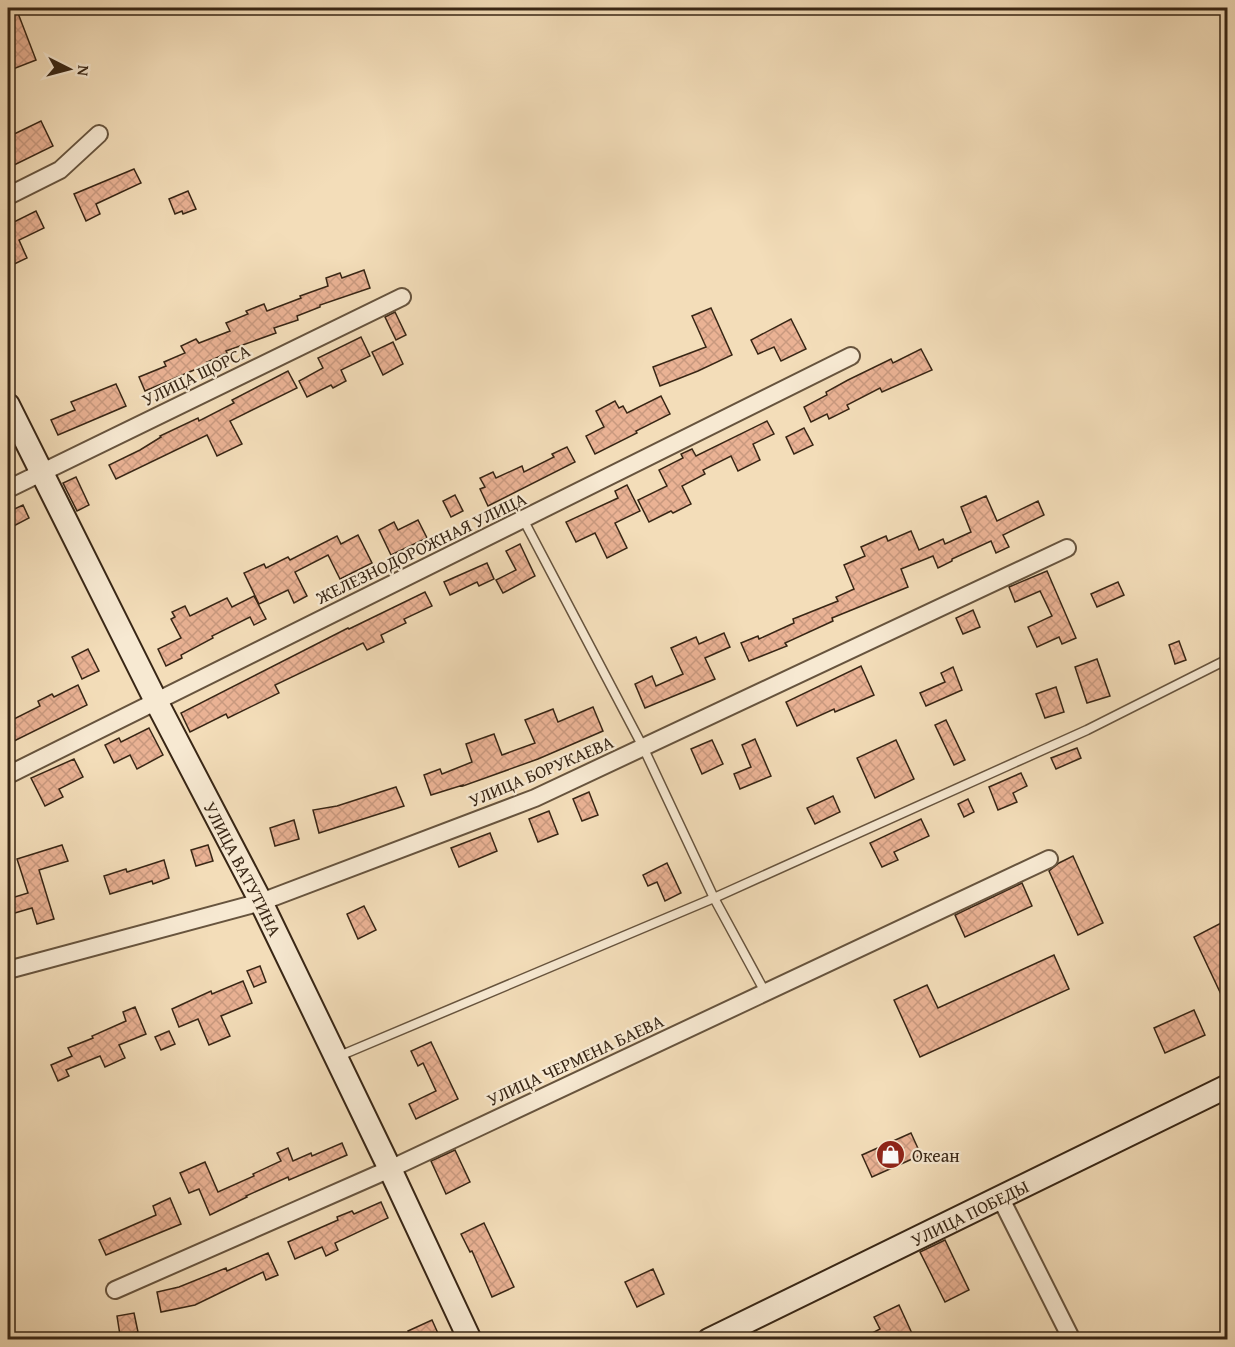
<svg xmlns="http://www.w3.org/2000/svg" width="1235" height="1347" viewBox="0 0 1235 1347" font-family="'Gentium Book Plus',serif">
  <defs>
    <pattern id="building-cross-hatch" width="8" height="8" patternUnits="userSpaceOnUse" patternTransform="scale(1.5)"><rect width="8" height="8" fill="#eab294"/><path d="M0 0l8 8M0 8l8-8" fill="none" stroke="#c9997f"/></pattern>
  </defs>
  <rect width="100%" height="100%" fill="#f3ddb9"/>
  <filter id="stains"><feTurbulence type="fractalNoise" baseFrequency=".00333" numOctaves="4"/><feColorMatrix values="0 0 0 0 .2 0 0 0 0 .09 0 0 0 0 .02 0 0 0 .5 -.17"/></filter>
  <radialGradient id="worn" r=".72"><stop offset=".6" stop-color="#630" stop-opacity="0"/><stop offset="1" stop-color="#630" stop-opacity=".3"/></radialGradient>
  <g fill="url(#building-cross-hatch)" stroke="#382615" stroke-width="1.5">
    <polygon points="8,8 16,8 36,60 8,71"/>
    <polygon points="41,121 53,146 8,168 8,137"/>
    <polygon points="134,169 141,183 96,204 100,214 86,221 74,194"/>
    <polygon points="188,191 196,209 183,214 182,211 175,214 169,199"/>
    <polygon points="36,211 44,228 19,240 27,258 8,267 8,253 11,251 8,245 8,214 12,223"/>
    <polygon points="364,270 370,288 320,305 320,307 297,316 298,320 274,328 276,333 226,351 227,353 207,362 208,364 145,391 139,377 166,366 164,362 185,353 181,346 196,339 199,343 230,331 226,323 248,314 246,311 264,304 267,311 301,298 300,296 328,286 326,278 340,273 342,278"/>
    <polygon points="711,308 732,355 698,371 660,386 653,367 706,347 692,316"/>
    <polygon points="395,312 406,335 396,340 385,317"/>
    <polygon points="791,319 806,349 781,361 774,347 758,354 751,340"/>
    <polygon points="361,337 370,356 341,370 346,381 333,388 331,385 307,397 299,381 323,368 318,358"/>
    <polygon points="393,342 403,364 383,375 372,352"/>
    <polygon points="921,349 932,370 882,392 880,388 847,405 849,409 829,419 827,414 811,422 804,407 827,395 826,392 848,380 891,359 893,363"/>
    <polygon points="288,371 297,388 230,421 242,444 217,456 207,435 116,479 109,465 140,450 161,437 160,436 198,418 199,421 234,403 232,400"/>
    <polygon points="116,384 126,406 58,435 51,420 75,410 71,402"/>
    <polygon points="661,396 670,414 636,431 637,433 595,454 586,436 604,427 596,411 615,401 619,408 623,406 627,413"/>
    <polygon points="767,421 774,434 753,444 760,460 738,471 731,456 703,470 705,474 682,486 691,504 673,513 671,511 649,522 638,500 667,486 659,470 683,458 681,454 692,449 696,456"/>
    <polygon points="804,428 813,445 794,454 786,437"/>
    <polygon points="567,447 575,462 488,506 480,489 485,487 480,478 493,472 496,478 522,466 524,472 554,457 552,454"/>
    <polygon points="76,477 89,505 77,511 63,483"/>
    <polygon points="627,485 640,511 615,523 627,548 607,558 595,533 576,542 566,522 618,498 615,491"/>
    <polygon points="455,495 463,511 451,517 443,501"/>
    <polygon points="986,496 997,521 1038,501 1044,515 1003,535 1009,547 996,553 991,541 952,559 952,561 938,568 933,556 901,569 908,587 832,618 833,621 785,643 787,646 749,661 741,643 758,636 759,639 794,623 793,619 838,601 836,597 854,589 844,565 865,556 861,547 886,536 888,541 911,531 919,550 943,539 945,544 971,532 961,507"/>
    <polygon points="23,505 29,518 8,529 8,512"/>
    <polygon points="418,520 427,538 391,555 379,530 394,522 398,530"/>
    <polygon points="358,535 372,563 340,579 328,555 295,572 307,596 294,603 288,590 259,604 244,573 264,564 266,568 288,557 290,560 337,536 341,544"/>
    <polygon points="520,544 535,576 503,593 496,580 516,570 506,551"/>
    <polygon points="487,563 494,579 479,586 477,582 450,595 444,582"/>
    <polygon points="1047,571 1076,638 1062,644 1059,637 1037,647 1028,627 1052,616 1040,591 1015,602 1009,587"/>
    <polygon points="1118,582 1124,595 1097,607 1091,594"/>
    <polygon points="425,592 432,606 404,619 406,623 381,635 384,642 367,650 363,643 275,685 279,693 228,718 226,714 190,732 181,713 348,628 349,629"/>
    <polygon points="254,596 266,619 254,625 250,617 212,636 213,638 181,655 182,658 166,666 158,649 181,638 171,619 175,617 172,612 185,606 190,616 227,598 232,607"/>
    <polygon points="973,610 980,627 963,634 956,618"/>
    <polygon points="724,633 730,647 705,658 715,679 645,708 635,684 652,676 656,686 683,674 671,648 696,637 699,644"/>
    <polygon points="1179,641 1186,660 1175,664 1169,645"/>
    <polygon points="88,649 99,671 82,679 72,657"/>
    <polygon points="1097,659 1110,696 1087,703 1075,667"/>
    <polygon points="861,666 874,695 835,712 834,709 797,726 786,702"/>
    <polygon points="953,667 962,690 926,706 920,693 945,682 941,673"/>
    <polygon points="78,685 87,705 8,744 8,722 40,706 38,701 52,694 54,697"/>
    <polygon points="1056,687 1064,712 1045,718 1036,694"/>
    <polygon points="593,707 603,731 538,759 463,786 463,785 431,795 424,775 440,769 442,774 472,762 466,744 494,734 502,755 535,743 525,720 553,709 558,722"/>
    <polygon points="946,720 965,760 954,765 935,725"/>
    <polygon points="149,728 163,755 137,769 130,755 114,763 105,745 119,738 121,742"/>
    <polygon points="755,739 771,776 740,789 734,774 751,767 742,745"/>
    <polygon points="712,740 723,764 702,774 691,749"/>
    <polygon points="896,740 914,779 875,798 857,758"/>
    <polygon points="1077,748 1081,758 1056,769 1051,758"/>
    <polygon points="74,759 83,777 59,789 63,797 45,806 31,778"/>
    <polygon points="1021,773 1027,786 1013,793 1017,802 998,810 989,787"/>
    <polygon points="396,787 404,806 319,833 313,810 337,806"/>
    <polygon points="589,792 598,815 582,821 573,799"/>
    <polygon points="833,796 840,812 815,824 807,808"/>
    <polygon points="968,799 974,812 964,817 958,804"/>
    <polygon points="549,811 558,834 538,842 529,819"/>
    <polygon points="921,819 929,836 894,852 898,860 882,867 870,843"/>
    <polygon points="294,820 299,839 275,846 270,828"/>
    <polygon points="490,833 497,851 459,867 451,848"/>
    <polygon points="62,845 68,861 39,870 54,919 37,924 32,908 8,915 8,899 28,893 17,859"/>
    <polygon points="208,845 213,861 196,866 191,850"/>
    <polygon points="1073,856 1103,923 1078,935 1049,871 1059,863"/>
    <polygon points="164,860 169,878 153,884 152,881 110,894 104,876 126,869 127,872"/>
    <polygon points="667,863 681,893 665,901 657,882 648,886 643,875"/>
    <polygon points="1022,883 1032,906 965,937 955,915"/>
    <polygon points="364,906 376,930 358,939 347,914"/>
    <polygon points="1227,920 1227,1007 1194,937"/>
    <polygon points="1054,955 1069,989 920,1057 894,1000 927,985 938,1008"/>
    <polygon points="260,966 266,982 254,987 247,971"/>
    <polygon points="243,981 252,1003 221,1016 230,1036 209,1045 198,1019 179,1027 172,1009 211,991 212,994"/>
    <polygon points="135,1007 146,1034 119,1045 125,1058 105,1067 100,1056 66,1070 69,1076 58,1081 51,1065 72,1056 68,1048 93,1038 92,1036 126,1021 123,1012"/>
    <polygon points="1194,1010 1205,1035 1165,1053 1154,1028"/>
    <polygon points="169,1031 175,1044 161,1050 155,1037"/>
    <polygon points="431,1042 458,1099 416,1119 409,1104 436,1091 423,1063 418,1066 411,1051"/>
    <polygon points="911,1133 921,1155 872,1177 862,1155"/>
    <polygon points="342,1143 347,1155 289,1180 288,1177 246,1196 247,1197 210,1215 199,1189 189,1193 180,1173 205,1162 218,1192 254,1176 253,1174 281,1161 277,1153 288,1148 293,1161 311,1153 312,1156"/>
    <polygon points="455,1150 470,1182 446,1194 431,1161"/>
    <polygon points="170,1198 181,1224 106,1255 99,1240 156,1215 153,1206"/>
    <polygon points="381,1202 388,1218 335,1243 338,1250 326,1256 322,1247 295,1259 288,1242 338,1220 337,1217 352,1211 354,1214"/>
    <polygon points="484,1223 514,1287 492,1297 472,1251 470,1252 461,1234"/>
    <polygon points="945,1240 969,1290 945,1302 920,1252"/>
    <polygon points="268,1253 278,1275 266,1280 263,1272 195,1305 161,1312 157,1292 179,1287 226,1268 227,1271"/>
    <polygon points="653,1269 664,1294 637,1307 625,1282"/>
    <polygon points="899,1305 915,1340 859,1340 880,1329 874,1317"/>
    <polygon points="134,1313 138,1332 120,1335 117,1316"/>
    <polygon points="432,1320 441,1340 411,1340 408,1331"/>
  </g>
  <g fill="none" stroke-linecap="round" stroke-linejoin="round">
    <defs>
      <g id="lane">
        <polyline points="523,519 643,747 714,898 765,992"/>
        <polyline points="337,1057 714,898 1087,730 1228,659"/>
      </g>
      <g id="street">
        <polyline points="8,196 60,170 99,134"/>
        <polyline points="8,489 402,297"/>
        <polyline points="8,775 851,356"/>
        <polyline points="8,970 261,902 535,798 1067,548"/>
        <polyline points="1000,1197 1072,1340"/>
        <polyline points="115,1290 390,1169 1049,859"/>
      </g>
      <g id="secondary">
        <path id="s1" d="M8,405L156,701L261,902L390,1169L470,1340"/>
        <path id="s2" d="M709,1340L1228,1086"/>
      </g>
    </defs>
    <use href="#lane" stroke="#67543e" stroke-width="11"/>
    <use href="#street" stroke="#67543e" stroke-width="20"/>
    <use href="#secondary" stroke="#382615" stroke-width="26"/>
    <use href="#lane" stroke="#f7e9d2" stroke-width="8"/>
    <use href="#street" stroke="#f7e9d2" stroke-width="16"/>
    <use href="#secondary" stroke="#f7e9d2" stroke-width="22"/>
  </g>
  <defs>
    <symbol id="shop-disc" viewBox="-11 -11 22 22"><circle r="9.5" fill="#8f2418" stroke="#f7e9d2"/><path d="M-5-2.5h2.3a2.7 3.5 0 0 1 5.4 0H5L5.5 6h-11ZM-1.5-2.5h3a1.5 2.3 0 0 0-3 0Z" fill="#fff"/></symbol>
  </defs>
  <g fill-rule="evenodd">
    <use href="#shop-disc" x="874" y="1138" width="33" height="33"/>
  </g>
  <g text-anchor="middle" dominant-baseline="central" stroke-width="4.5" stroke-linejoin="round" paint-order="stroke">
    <g font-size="18" fill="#382615" stroke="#f7e9d2">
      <text transform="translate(196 375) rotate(-26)">УЛИЦА ЩОРСА</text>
      <text transform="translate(421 548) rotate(-26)">ЖЕЛЕЗНОДОРОЖНАЯ УЛИЦА</text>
      <text transform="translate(541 771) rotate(-23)">УЛИЦА БОРУКАЕВА</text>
      <text stroke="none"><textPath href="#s1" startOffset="520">УЛИЦА ВАТУТИНА</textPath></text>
      <text transform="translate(575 1060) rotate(-25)">УЛИЦА ЧЕРМЕНА БАЕВА</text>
      <text stroke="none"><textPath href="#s2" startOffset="290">УЛИЦА ПОБЕДЫ</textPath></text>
    </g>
    <g font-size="18" fill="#382615" stroke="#f7e9d2" text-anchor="start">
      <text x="912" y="1155">Океан</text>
    </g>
  </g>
  <rect width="1235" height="1347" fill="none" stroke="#f3ddb9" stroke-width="30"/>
  <rect x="9" y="9" width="1217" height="1329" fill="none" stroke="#382615" stroke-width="3"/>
  <rect x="15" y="15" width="1205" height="1317" fill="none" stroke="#382615" stroke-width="1.5"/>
  <g transform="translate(69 69) rotate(96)" stroke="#f7e9d2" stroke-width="4.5" paint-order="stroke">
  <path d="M0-4.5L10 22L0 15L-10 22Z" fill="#382615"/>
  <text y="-9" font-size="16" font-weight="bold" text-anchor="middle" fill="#382615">N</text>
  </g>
  <rect width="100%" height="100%" filter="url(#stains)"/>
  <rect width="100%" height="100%" fill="url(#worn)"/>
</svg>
